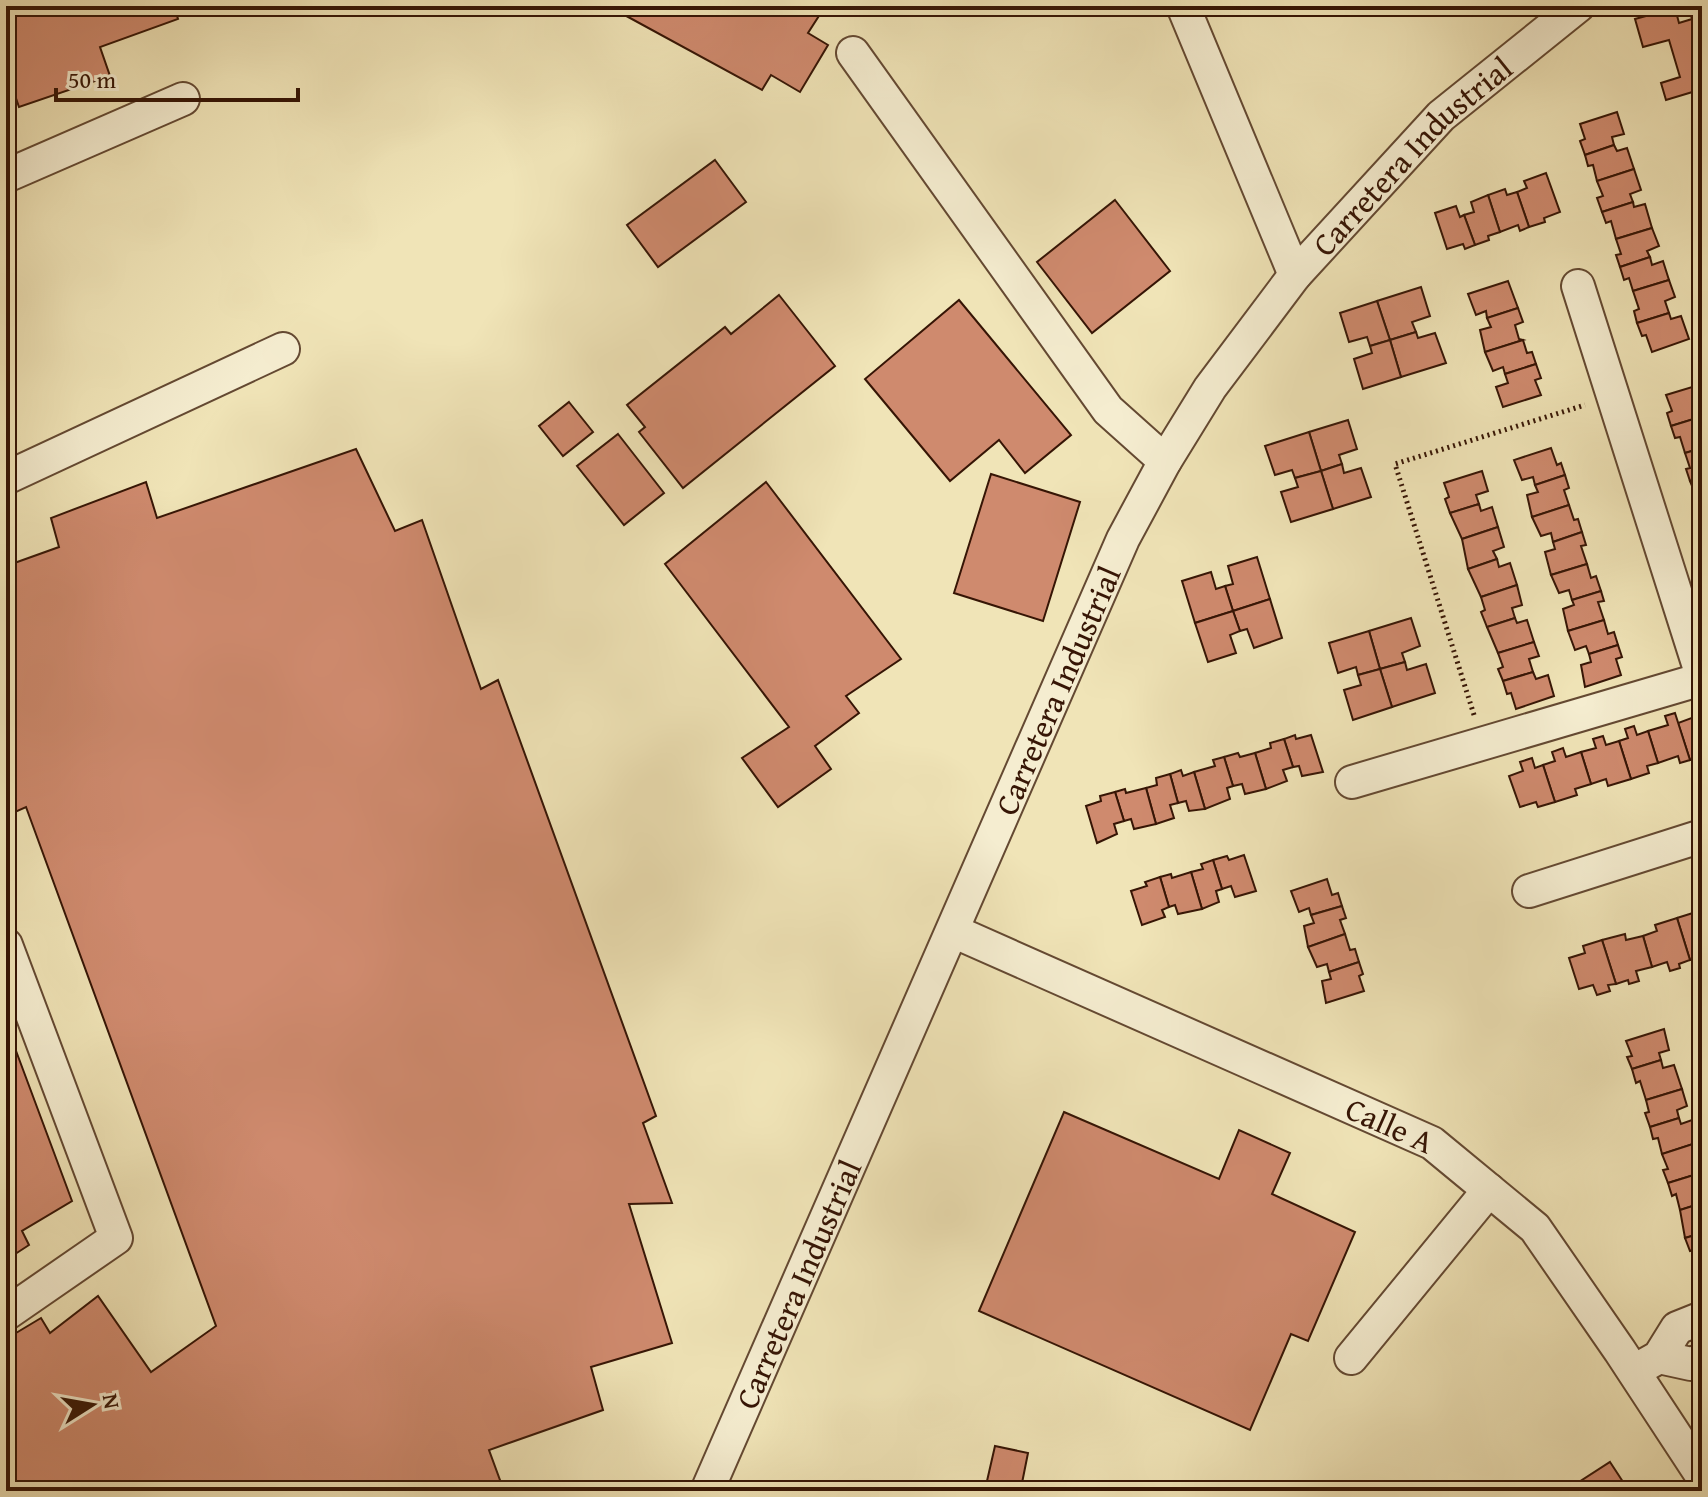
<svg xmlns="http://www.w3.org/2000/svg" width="1708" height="1497" viewBox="0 0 1708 1497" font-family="'Gentium Book Plus',serif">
  <rect width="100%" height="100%" fill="#f0e4b7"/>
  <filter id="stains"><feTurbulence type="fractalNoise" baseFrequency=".0025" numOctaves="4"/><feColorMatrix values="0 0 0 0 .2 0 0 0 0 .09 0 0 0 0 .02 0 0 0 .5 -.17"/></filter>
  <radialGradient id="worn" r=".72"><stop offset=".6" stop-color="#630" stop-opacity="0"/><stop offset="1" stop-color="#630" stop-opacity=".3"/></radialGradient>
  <g fill="#cf8a6e" stroke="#361505" stroke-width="2">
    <polygon points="6,6 174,6 178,19 100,47 110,76 19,107 6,69"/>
    <polygon points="608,6 821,6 824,8 808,33 828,45 800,92 771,75 762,90"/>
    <polygon points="1688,6 1702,6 1702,68 1693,71 1699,90 1666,100 1661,83 1680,77 1669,40 1643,47 1635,19 1675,8 1679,23 1692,19"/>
    <polygon points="1617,112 1624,134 1612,137 1614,145 1585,155 1580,141 1585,139 1580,124"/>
    <polygon points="1614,145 1617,151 1627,148 1634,169 1597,181 1593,165 1588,166 1585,155"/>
    <polygon points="715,160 746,202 658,267 627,225"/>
    <polygon points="1634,169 1641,190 1630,194 1633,202 1602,212 1597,198 1603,196 1597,181"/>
    <polygon points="1546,173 1560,212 1544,218 1545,222 1529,227 1517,192 1527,188 1524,181"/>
    <polygon points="1505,189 1507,195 1517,192 1529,227 1520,231 1518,225 1500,232 1488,195"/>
    <polygon points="1488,195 1500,232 1488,236 1489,240 1475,245 1464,215 1474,212 1471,202"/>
    <polygon points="1115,200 1170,271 1092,333 1037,262"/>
    <polygon points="1633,202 1634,207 1645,204 1652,228 1616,239 1611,221 1606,223 1602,212"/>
    <polygon points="1456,206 1460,217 1464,215 1475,245 1465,249 1463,244 1447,249 1435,213"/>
    <polygon points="1652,228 1659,246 1647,251 1650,257 1620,267 1616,255 1621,254 1616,239"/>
    <polygon points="1650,257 1652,265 1663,261 1669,280 1633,291 1629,278 1624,280 1620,267"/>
    <polygon points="1669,280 1675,297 1665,301 1669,313 1637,323 1634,311 1639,309 1633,291"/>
    <polygon points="1508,281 1518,308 1487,318 1486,311 1476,315 1468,294"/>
    <polygon points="1421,287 1430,316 1412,322 1416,332 1390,340 1377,301"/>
    <polygon points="779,295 835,366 683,488 639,432 645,427 627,405 725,327 731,334"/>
    <polygon points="959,300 1071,435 1025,473 999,440 950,481 865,379"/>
    <polygon points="1377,301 1390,340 1370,346 1367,337 1349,342 1340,313"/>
    <polygon points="1518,308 1523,322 1515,325 1519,339 1523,340 1485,352 1480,330 1491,327 1487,318"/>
    <polygon points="1669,313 1671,319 1681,316 1689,339 1652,352 1646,335 1642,336 1637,323"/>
    <polygon points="1416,332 1418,338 1435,333 1446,363 1401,377 1390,340"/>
    <polygon points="1390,340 1401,377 1363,389 1354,359 1372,353 1370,346"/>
    <polygon points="1523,340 1527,353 1532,352 1536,364 1505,374 1503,367 1493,371 1485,352"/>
    <polygon points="1536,364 1541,378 1535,380 1541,395 1503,407 1496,387 1508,383 1505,374"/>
    <polygon points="1702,384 1702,408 1698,409 1700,417 1671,426 1667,413 1672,411 1666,395"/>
    <polygon points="569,402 593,432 563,456 539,426"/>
    <polygon points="1700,417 1702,448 1685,453 1680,437 1675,438 1671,426"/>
    <polygon points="1348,420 1357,449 1339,455 1342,464 1321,471 1309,432"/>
    <polygon points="1309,432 1321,471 1295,478 1292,470 1275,475 1265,446"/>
    <polygon points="618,434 664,493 624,525 577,466"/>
    <polygon points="1551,448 1557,465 1561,463 1565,475 1535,485 1533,477 1522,480 1514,460"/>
    <polygon points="1702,448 1702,477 1690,481 1686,469 1690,468 1685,453"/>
    <polygon points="356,449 395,531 422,520 481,689 498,680 656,1116 643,1123 672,1203 629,1204 672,1343 591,1367 603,1410 489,1450 504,1491 6,1491 6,1339 41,1318 50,1333 98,1296 151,1372 216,1326 26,807 6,816 6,566 59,547 51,518 146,482 157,518"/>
    <polygon points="1342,464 1344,473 1361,468 1371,497 1333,509 1321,471"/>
    <polygon points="1321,471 1333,509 1291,522 1281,492 1298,487 1295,478"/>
    <polygon points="1482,471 1488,491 1476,495 1479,504 1450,513 1445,499 1449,497 1444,483"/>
    <polygon points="991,474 1080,502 1043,621 954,593"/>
    <polygon points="1565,475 1569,488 1564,490 1569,505 1532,517 1527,495 1538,492 1535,485"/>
    <polygon points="1702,477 1702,510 1690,481"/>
    <polygon points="766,482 901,659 846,696 859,713 815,746 831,769 778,807 742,758 789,727 665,564"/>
    <polygon points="1479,504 1481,511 1492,507 1498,527 1462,539 1450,513"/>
    <polygon points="1569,505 1574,520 1578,519 1582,532 1553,542 1551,533 1541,536 1532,517"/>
    <polygon points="1498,527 1504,547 1493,551 1497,559 1468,569 1462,539"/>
    <polygon points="1582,532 1586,545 1581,546 1587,564 1551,575 1545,552 1555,549 1553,542"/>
    <polygon points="1257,557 1270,599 1233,611 1225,586 1233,584 1228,566"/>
    <polygon points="1497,559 1499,567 1510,563 1517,585 1481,597 1468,569"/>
    <polygon points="1587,564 1591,578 1596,576 1601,591 1572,600 1569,590 1559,593 1551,575"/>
    <polygon points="1211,572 1216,589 1225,586 1233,611 1195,623 1182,581"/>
    <polygon points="1517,585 1522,605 1512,608 1515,618 1487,627 1481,612 1485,610 1481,597"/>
    <polygon points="1601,591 1604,601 1598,602 1604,620 1568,631 1563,609 1574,605 1572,600"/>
    <polygon points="1270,599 1282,638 1254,648 1247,629 1240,631 1233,611"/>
    <polygon points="1233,611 1240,631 1230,635 1236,653 1208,662 1195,623"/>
    <polygon points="1411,618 1420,646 1402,653 1405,662 1380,669 1369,631"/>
    <polygon points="1515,618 1517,623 1527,620 1534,642 1498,653 1487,627"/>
    <polygon points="1604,620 1608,634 1614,632 1618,645 1589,654 1586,646 1575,650 1568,631"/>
    <polygon points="1369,631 1380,669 1358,675 1356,667 1338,673 1329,643"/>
    <polygon points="1534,642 1539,656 1529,659 1533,672 1503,681 1498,669 1503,667 1498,653"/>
    <polygon points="1618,645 1622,657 1616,659 1621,675 1585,687 1581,665 1591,662 1589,654"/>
    <polygon points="1405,662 1407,670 1426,664 1435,693 1392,707 1380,669"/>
    <polygon points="1380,669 1392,707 1353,720 1344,690 1361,685 1358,675"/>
    <polygon points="1533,672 1536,679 1548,675 1554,696 1516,709 1511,693 1507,694 1503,681"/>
    <polygon points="1700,705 1702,756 1690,760 1678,723 1700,715 1697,706"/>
    <polygon points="1675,713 1690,760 1680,763 1678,756 1658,763 1648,731 1668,725 1665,716"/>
    <polygon points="1634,726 1637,735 1648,731 1658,763 1647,766 1649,773 1631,779 1619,741 1628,738 1625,729"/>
    <polygon points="1295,735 1296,739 1311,735 1323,772 1302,776 1299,766 1293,767 1284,739"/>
    <polygon points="1603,736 1606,745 1619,741 1631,779 1608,786 1606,779 1591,784 1581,752 1596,748 1593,739"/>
    <polygon points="1284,739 1293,767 1283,770 1287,781 1266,789 1255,753 1271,748 1270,743"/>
    <polygon points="1563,748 1566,757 1581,752 1591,784 1575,789 1577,795 1555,802 1543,765 1555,761 1552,752"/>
    <polygon points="1238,753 1240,757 1255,753 1266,789 1245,794 1242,784 1233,786 1224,757"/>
    <polygon points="1224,757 1233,786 1227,788 1230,799 1205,809 1194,772 1215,766 1213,760"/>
    <polygon points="1532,758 1535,768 1543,765 1555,802 1538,807 1536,802 1520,807 1509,776 1523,771 1520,762"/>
    <polygon points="1181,770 1183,776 1194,772 1205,809 1189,811 1186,801 1178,803 1170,774"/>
    <polygon points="1170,774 1178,803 1170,805 1174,818 1156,824 1146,788 1157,785 1156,778"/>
    <polygon points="1146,788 1156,824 1134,829 1131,819 1124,821 1115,792 1125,789 1126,793"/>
    <polygon points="1115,792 1124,821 1114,824 1117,834 1097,843 1086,806 1101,801 1100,796"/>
    <polygon points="1244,855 1256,891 1235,897 1231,886 1222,889 1213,860 1227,856 1229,860"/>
    <polygon points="1213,860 1222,889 1216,891 1219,902 1202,909 1191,872 1203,869 1201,864"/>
    <polygon points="1191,872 1202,909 1178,914 1175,905 1169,907 1160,877 1171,874 1172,878"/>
    <polygon points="1160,877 1169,907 1162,910 1165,917 1142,925 1131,891 1147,886 1145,882"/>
    <polygon points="1327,879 1332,895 1338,893 1342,906 1311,915 1309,908 1299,912 1291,891"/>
    <polygon points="1342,906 1346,918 1340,920 1345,934 1308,947 1304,926 1314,923 1311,915"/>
    <polygon points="1696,912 1698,918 1702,917 1701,961 1700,957 1690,960 1677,918"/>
    <polygon points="1677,918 1690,960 1679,964 1680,968 1670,971 1667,962 1652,967 1643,936 1657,931 1655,925"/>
    <polygon points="1345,934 1350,950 1355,949 1359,962 1329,972 1327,964 1317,967 1308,947"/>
    <polygon points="1625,934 1626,940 1643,936 1652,967 1636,971 1639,981 1629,984 1628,980 1616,984 1602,940"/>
    <polygon points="1602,940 1616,984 1608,985 1610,991 1597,995 1593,985 1579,989 1569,958 1585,953 1583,946"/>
    <polygon points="1359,962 1363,974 1359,976 1364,991 1326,1003 1322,981 1331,979 1329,972"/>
    <polygon points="6,1024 72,1201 22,1231 29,1245 6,1260"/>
    <polygon points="1664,1029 1669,1050 1659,1053 1661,1060 1632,1069 1627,1057 1632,1056 1626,1041"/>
    <polygon points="1661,1060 1663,1068 1674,1065 1682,1089 1646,1100 1640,1081 1636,1083 1632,1069"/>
    <polygon points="1682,1089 1687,1106 1677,1110 1679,1118 1650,1127 1645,1113 1649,1112 1646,1100"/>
    <polygon points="1064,1112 1219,1179 1239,1130 1290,1153 1272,1194 1355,1232 1308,1341 1291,1334 1250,1430 979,1311"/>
    <polygon points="1679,1118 1681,1124 1692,1120 1699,1142 1662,1154 1658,1138 1653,1139 1650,1127"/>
    <polygon points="1699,1142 1702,1164 1695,1166 1697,1174 1668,1183 1663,1170 1668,1169 1662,1154"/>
    <polygon points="1697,1174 1699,1181 1702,1180 1702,1203 1680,1210 1676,1194 1672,1196 1668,1183"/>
    <polygon points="1702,1203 1702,1233 1685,1238 1680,1210"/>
    <polygon points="1702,1233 1702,1265 1699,1266 1694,1250 1690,1251 1685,1238"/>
    <polygon points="995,1446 1028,1453 1021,1488 987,1481"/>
    <polygon points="1610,1462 1629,1491 1565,1491"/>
  </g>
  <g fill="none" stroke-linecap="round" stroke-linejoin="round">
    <defs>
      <g id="minor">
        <polyline points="1183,6 1295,275"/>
        <polyline points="853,53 1108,410 1165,461"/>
        <polyline points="6,176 183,99"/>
        <polyline points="1578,286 1702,676"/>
        <polyline points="6,478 283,349"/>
        <polyline points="1352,782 1702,679"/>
        <polyline points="1529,891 1702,836"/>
        <path id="s1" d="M953,931L1432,1143L1535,1228L1620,1351L1702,1476"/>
        <polyline points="6,945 116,1238 6,1314"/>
        <polyline points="1659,1357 1691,1364 1702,1360"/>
        <polyline points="1351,1358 1489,1190"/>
        <polyline points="1634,1371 1659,1357 1677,1328 1702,1318"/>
        <path id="s2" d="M707,1491L1123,539L1165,461L1210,388L1295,275L1441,116L1578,6"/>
      </g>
    </defs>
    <use href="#minor" stroke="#644932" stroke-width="36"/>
    <polyline stroke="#361505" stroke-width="5" stroke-dasharray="2 4" stroke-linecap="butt" points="1474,715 1395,464 1585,405"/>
    <use href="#minor" stroke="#f5edd0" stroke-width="32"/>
  </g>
  <g text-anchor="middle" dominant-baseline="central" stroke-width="6" stroke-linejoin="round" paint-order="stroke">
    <g font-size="32" fill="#361505" stroke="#f5edd0">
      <text stroke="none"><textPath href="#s2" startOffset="1522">Carretera Industrial</textPath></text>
      <text stroke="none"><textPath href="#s2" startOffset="874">Carretera Industrial</textPath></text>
      <text stroke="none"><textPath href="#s1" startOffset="478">Calle A</textPath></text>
      <text stroke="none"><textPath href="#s2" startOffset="226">Carretera Industrial</textPath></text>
    </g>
  </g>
  <rect width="1708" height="1497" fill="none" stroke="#f0e4b7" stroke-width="32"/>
  <rect x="8" y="8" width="1692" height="1481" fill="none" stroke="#361505" stroke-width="4"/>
  <rect x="16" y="16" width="1676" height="1465" fill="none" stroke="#361505" stroke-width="2"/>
  <g transform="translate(92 1405) rotate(79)" stroke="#f5edd0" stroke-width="6" paint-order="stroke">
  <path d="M0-6L14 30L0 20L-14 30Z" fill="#361505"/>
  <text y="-12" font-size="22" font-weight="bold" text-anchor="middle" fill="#361505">N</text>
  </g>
  <path d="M56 88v12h242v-12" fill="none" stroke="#361505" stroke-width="4"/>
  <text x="68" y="88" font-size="24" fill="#361505" stroke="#f5edd0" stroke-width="6" paint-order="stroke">50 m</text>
  <rect width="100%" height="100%" filter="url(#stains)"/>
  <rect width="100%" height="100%" fill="url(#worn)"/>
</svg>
